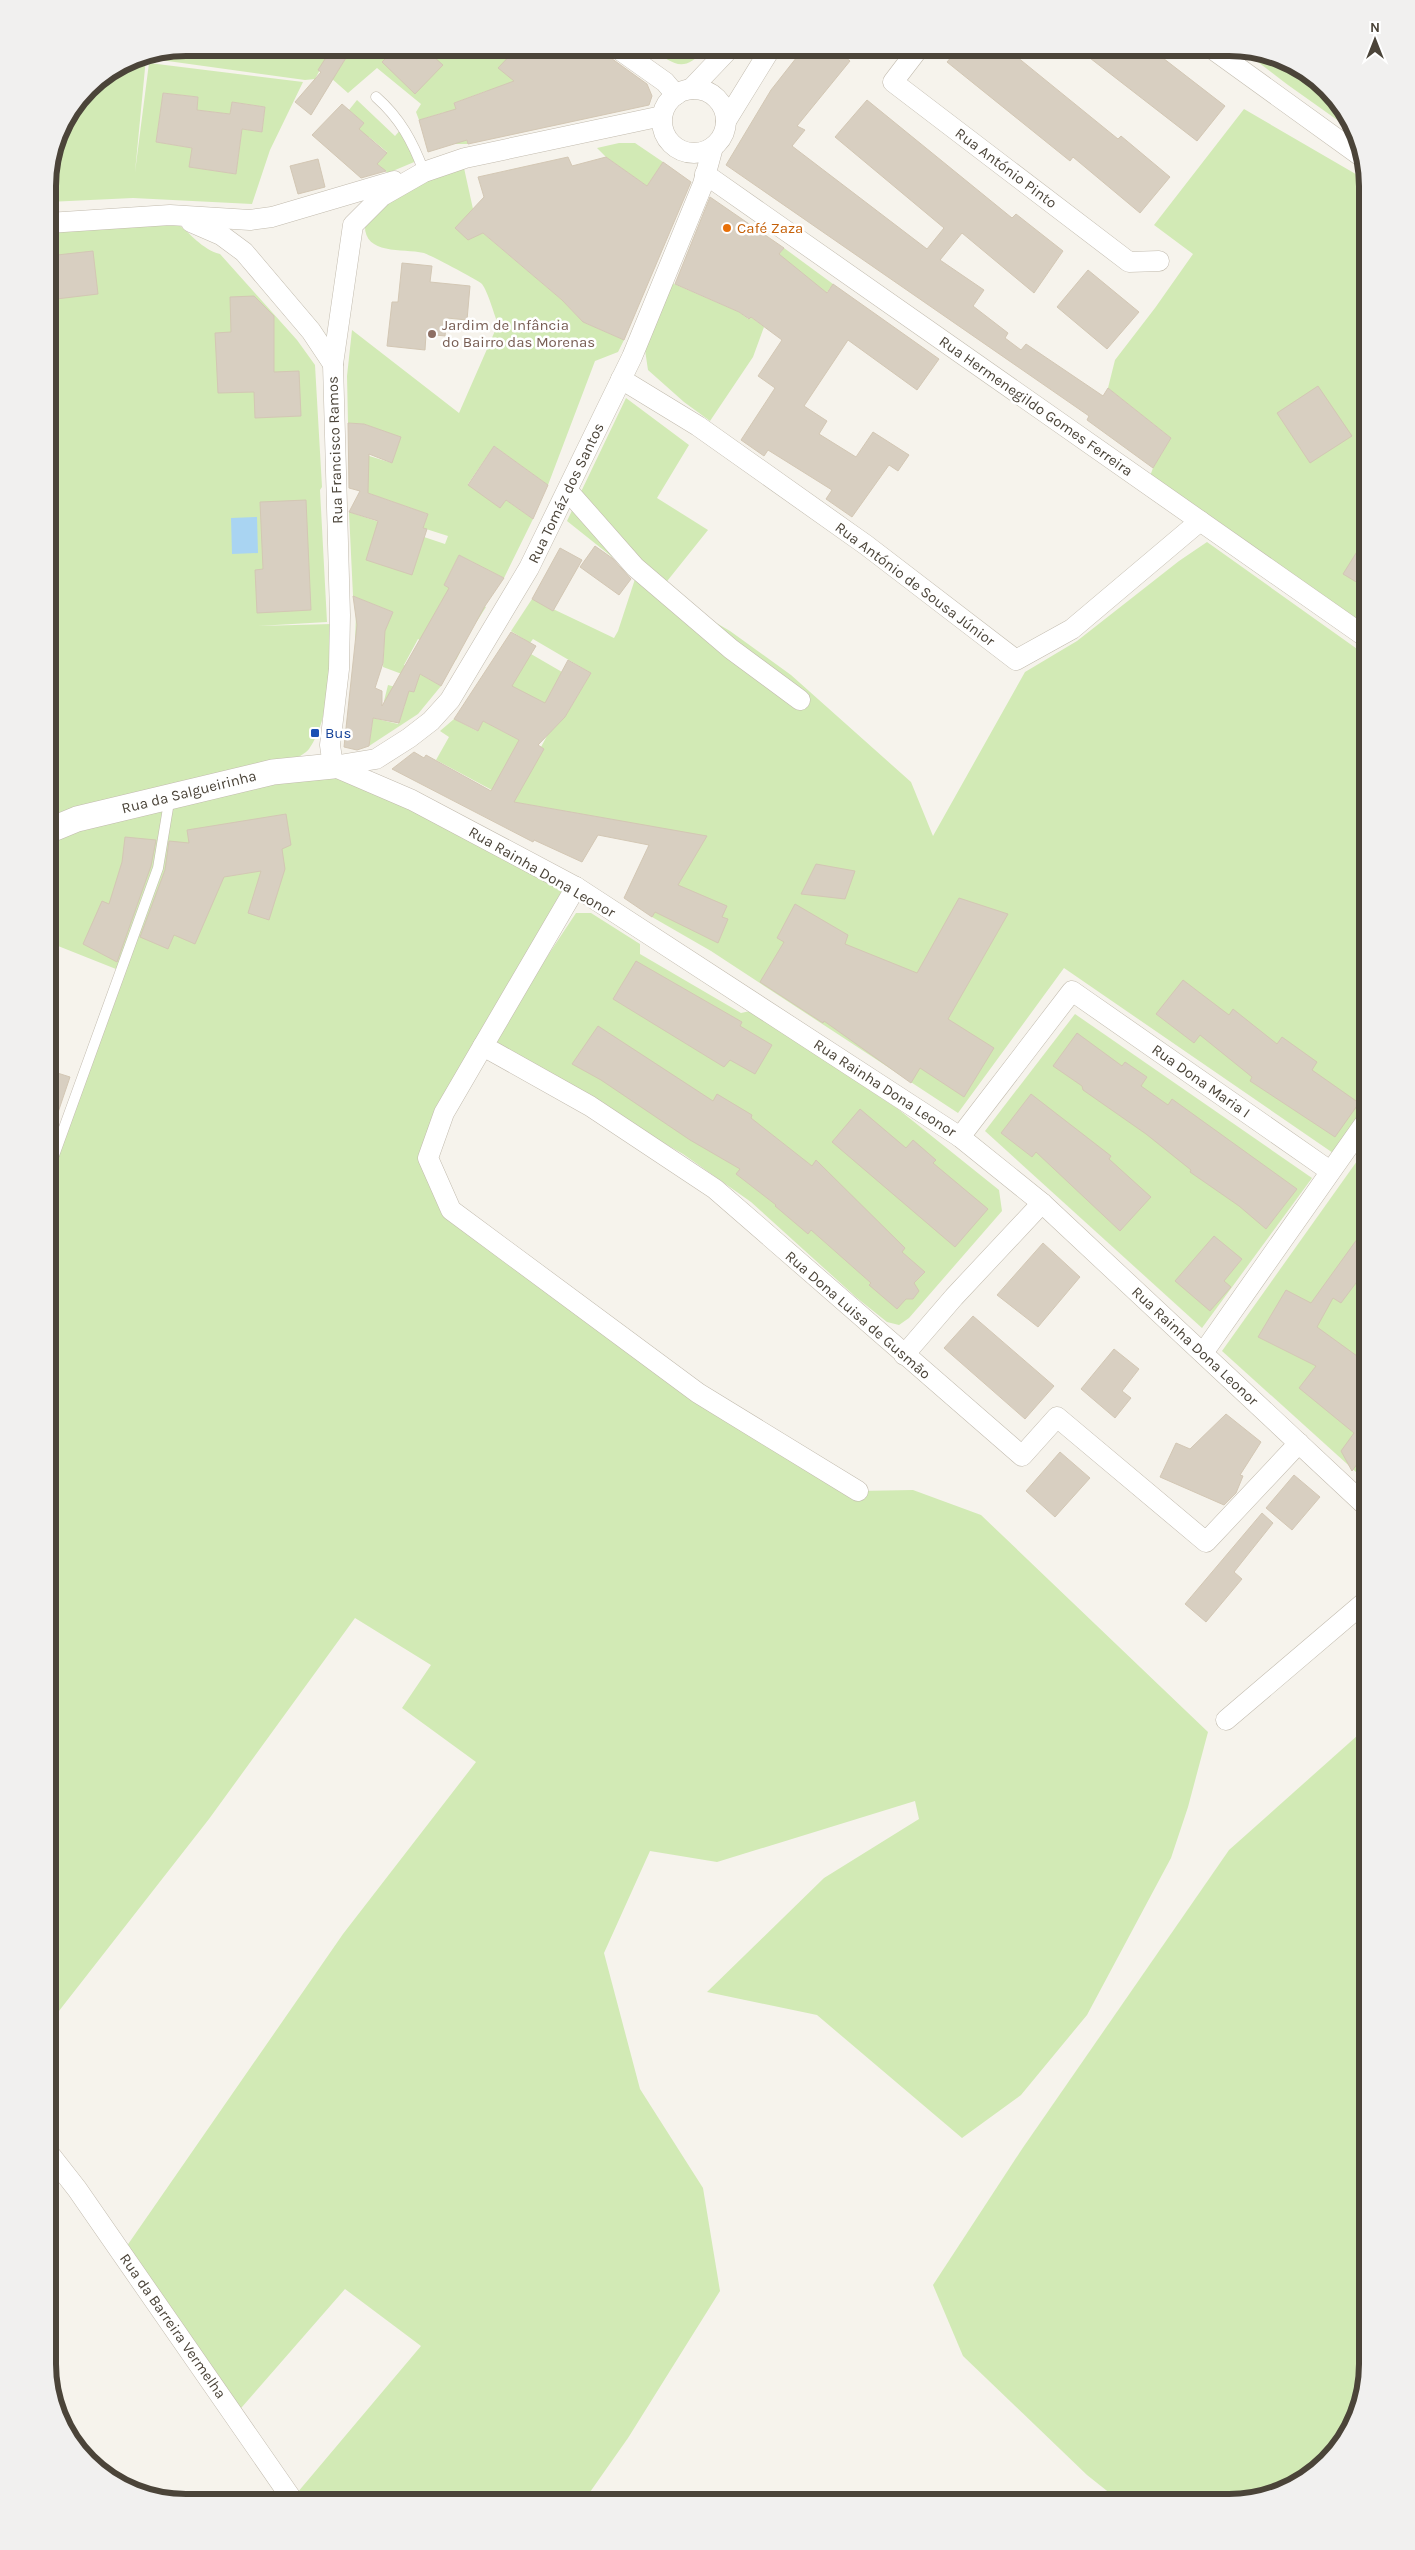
<svg xmlns="http://www.w3.org/2000/svg" width="1415" height="2550" viewBox="0 0 1415 2550" font-family="Karla,sans-serif">
  <rect width="100%" height="100%" fill="#f6f3ec"/>
  <g fill="#d2eab5" fill-rule="evenodd">
    <path d="M187,48H332L315,79L305,80L146,58L135,172L149,63L303,82L270,150L252,204L133,198L48,202V178L58,133L88,88L134,58ZM163,93L198,97L197,110L230,114L232,102L265,107L262,132L242,129L236,174L190,167L192,148L156,142Z"/>
    <polygon points="352,48 560,48 572,57 582,84 486,91 454,103 468,144 455,144 445,112 419,120 416,112 421,104 377,68 348,93 331,78 336,74"/>
    <path d="M650,48H707C682,74 676,65 650,48Z"/>
    <polygon points="1241,49 1313,76 1357,134 1288,85"/>
    <polygon points="357,100 395,136 403,127 419,160 388,173 377,164 387,152 369,137 347,142 364,123 349,110"/>
    <polygon points="1244,109 1366,180 1367,638 1147,484 1153,468 1171,438 1108,388 1115,360 1155,308 1193,254 1154,225"/>
    <polygon points="619,143 635,143 663,162 647,186 606,157 597,148"/>
    <path d="M464,168L473,209L469,239L483,233L562,300L583,322L624,340L618,352L595,361L548,485L494,446L468,484L500,507L506,500L533,519L504,578L459,555L444,585L486,607L477,621L441,602L425,632L460,652L456,660L418,639L404,665L441,686L418,714L369,746L373,718L398,724L405,705L384,701L388,685L414,692L418,680L383,667L384,646L355,641L356,614L387,625L393,612L353,596L349,512L445,544L448,536L423,528L428,514L368,493L366,455L392,463L400,437L364,424L348,423L347,376L352,330L459,413L498,324C494,314 488,292 482,284C478,280 430,255 424,253C401,248 362,256 365,222L402,189Z"/>
    <path d="M176,223C191,233 201,249 220,254L297,340L315,365L322,487L320,490L327,622L258,626L332,624C330,660 331,719 309,749C305,755 282,766 274,771L331,770L570,888L428,1158L451,1210L577,1304L858,1491L913,1490L981,1515L1208,1732L1188,1807L1171,1858L1087,2015L1021,2095L962,2138L817,2015L707,1992L824,1878L919,1819L915,1801L717,1862L650,1851L604,1953L640,2089L703,2188L720,2291L628,2438L583,2502H294L292,2499L421,2346L345,2289L235,2415L122,2253L343,1934L476,1762L402,1708L431,1665L355,1618L209,1819L48,2025V1172L121,971L48,942V233L123,225Z"/>
    <polygon points="784,248 833,284 816,307 778,256"/>
    <polygon points="672,283 739,312 748,319 751,317 764,327 753,357 710,421 684,402 648,370 645,350"/>
    <polygon points="626,398 689,445 657,498 708,530 660,590 730,631 791,675 911,782 933,836 1025,672 1077,641 1179,561 1207,542 1367,656 1367,1103 1333,1153 1064,968 958,1113 711,951 652,917 685,858 615,820 514,802 436,760 449,737 440,731 454,719 477,731 483,721 542,752 544,749 541,747 548,734 565,717 591,673 533,639 530,643 511,631 532,599 614,638 618,631 636,576 567,521"/>
    <polygon points="531,654 562,672 538,717 485,672"/>
    <polygon points="576,913 591,913 640,944 640,954 741,1013 750,1011 898,1109 999,1190 1002,1211 909,1318 899,1325 887,1322 857,1298 751,1202 683,1154 489,1044"/>
    <polygon points="1075,1014 1312,1178 1202,1328 985,1131"/>
    <polygon points="1367,1147 1367,1482 1222,1351"/>
    <polygon points="1367,1727 1367,2364 1344,2440 1282,2492 1228,2502 1121,2502 1087,2475 963,2356 933,2285 1022,2149 1229,1850"/>
  </g>
  <polygon fill="#a9d4f2" points="257,517 258,553 232,554 231,518"/>
  <g fill="#d8cfc1" stroke="#d3c7b4">
    <polygon points="332,48 352,48 311,115 295,102 321,72 318,70"/>
    <polygon points="396,48 424,48 443,65 415,94 382,62"/>
    <polygon points="517,48 597,48 647,84 652,96 649,105 468,144 467,140 428,152 419,120 456,109 454,103 514,81 498,68"/>
    <polygon points="804,48 834,48 850,61 797,126 805,130 792,146 927,249 944,228 835,137 867,100 1012,218 1016,214 1063,251 1034,293 962,233 940,260 984,290 973,306 1008,333 1005,338 1021,350 1026,344 1103,396 1108,388 1171,438 1153,468 1087,420 1089,416 726,165 771,90"/>
    <polygon points="959,48 1006,48 1118,139 1121,136 1170,177 1140,213 1073,157 1070,161 947,62"/>
    <polygon points="1077,48 1150,48 1225,106 1197,141"/>
    <polygon points="163,93 198,97 197,110 230,114 232,102 265,107 262,132 242,129 236,174 189,167 192,148 156,142"/>
    <polygon points="342,104 364,123 359,129 387,153 377,164 386,171 361,178 312,135"/>
    <polygon points="568,157 572,166 606,157 647,186 663,162 691,182 624,340 583,322 562,300 483,233 468,240 455,228 484,197 478,177"/>
    <polygon points="318,159 325,187 298,194 290,166"/>
    <polygon points="710,197 784,248 779,254 827,293 833,284 939,359 917,390 848,340 804,406 827,421 819,434 856,457 873,432 909,455 898,471 889,465 852,517 826,499 832,490 768,450 764,456 741,440 775,388 758,376 782,340 751,317 749,319 739,312 675,284"/>
    <polygon points="93,251 98,294 48,300 48,256"/>
    <polygon points="402,263 432,266 430,282 470,286 467,320 447,318 445,336 426,334 425,350 387,346 392,302 398,302"/>
    <polygon points="1088,270 1139,312 1107,349 1057,307"/>
    <polygon points="254,296 274,316 274,372 299,371 301,416 255,418 254,392 218,393 215,333 231,332 230,297"/>
    <polygon points="1318,386 1352,436 1310,463 1277,413"/>
    <polygon points="348,423 364,424 401,437 392,463 369,454 368,493 428,514 423,528 427,529 412,575 366,560 378,521 349,512 360,491 349,488"/>
    <polygon points="494,446 548,485 533,519 506,500 500,508 468,485"/>
    <polygon points="306,500 311,610 257,613 255,570 263,569 260,502"/>
    <polygon points="1368,534 1368,589 1343,574"/>
    <polygon points="595,546 612,558 631,579 619,595 580,567"/>
    <polygon points="560,548 582,560 553,611 532,599"/>
    <polygon points="459,555 504,578 485,606 441,686 420,674 414,692 409,691 399,723 373,718 369,746 357,750 344,747 357,625 353,596 393,612 385,631 383,663 375,688 382,691 382,706 449,588 444,585"/>
    <polygon points="511,632 536,646 512,686 545,703 568,660 591,673 565,717 538,745 544,749 514,802 707,836 678,885 727,906 722,917 728,919 718,943 655,912 652,917 624,898 649,845 598,835 582,862 534,840 533,842 392,769 414,752 424,758 426,755 491,791 519,740 483,721 478,731 454,719"/>
    <polygon points="286,814 291,845 282,849 285,869 269,920 248,913 261,871 224,877 195,944 174,935 168,949 140,937 165,870 169,841 189,843 187,830"/>
    <polygon points="125,837 156,840 151,866 117,962 83,944 102,901 109,904 122,862"/>
    <polygon points="816,864 855,871 845,899 801,894"/>
    <polygon points="959,898 1008,914 948,1019 994,1048 964,1097 920,1068 911,1083 824,1021 823,1023 760,982 784,942 777,938 795,904 848,935 845,944 917,973"/>
    <polygon points="636,961 742,1022 740,1026 772,1045 755,1074 730,1060 724,1067 613,999"/>
    <polygon points="1183,980 1229,1015 1233,1009 1277,1044 1282,1037 1317,1062 1312,1070 1359,1103 1335,1137 1250,1081 1252,1077 1200,1035 1194,1043 1156,1014"/>
    <polygon points="598,1026 713,1101 717,1094 752,1115 751,1118 812,1166 816,1160 905,1248 902,1252 925,1272 914,1283 919,1291 913,1299 906,1299 897,1309 869,1285 871,1283 811,1230 808,1234 775,1206 776,1205 736,1174 740,1169 690,1140 601,1080 572,1064"/>
    <polygon points="1077,1033 1122,1066 1125,1062 1147,1077 1141,1086 1168,1105 1172,1099 1297,1189 1266,1229 1239,1206 1190,1172 1191,1170 1146,1134 1083,1090 1082,1086 1053,1066"/>
    <polygon points="48,1070 70,1077 51,1133 48,1132"/>
    <polygon points="1031,1094 1111,1156 1109,1159 1151,1197 1120,1231 1036,1152 1032,1157 1001,1133"/>
    <polygon points="860,1109 906,1148 913,1140 936,1160 933,1163 988,1209 955,1247 832,1142"/>
    <polygon points="1368,1224 1368,1267 1341,1303 1333,1298 1317,1327 1368,1364 1368,1449 1352,1471 1341,1451 1354,1433 1299,1388 1316,1366 1258,1337 1286,1290 1311,1303"/>
    <polygon points="1214,1236 1242,1259 1224,1281 1231,1287 1210,1311 1175,1281"/>
    <polygon points="1043,1243 1080,1277 1038,1327 997,1295"/>
    <polygon points="973,1316 1054,1386 1025,1419 944,1348"/>
    <polygon points="1114,1349 1139,1369 1122,1391 1131,1398 1115,1418 1081,1389"/>
    <polygon points="1226,1414 1261,1442 1240,1475 1243,1476 1236,1493 1224,1505 1160,1477 1176,1443 1190,1449"/>
    <polygon points="1060,1452 1090,1478 1055,1517 1026,1491"/>
    <polygon points="1294,1475 1320,1497 1292,1530 1266,1508"/>
    <polygon points="1262,1513 1273,1523 1234,1572 1242,1579 1206,1622 1185,1604"/>
  </g>
  <g fill="none" stroke-linecap="round" stroke-linejoin="round">
    <defs>
      <g id="service">
        <path d="M376,97C400,118 413,142 424,172"/>
        <polyline points="48,1172 158,868 170,796"/>
      </g>
      <g id="minor">
        <polyline points="617,48 665,82 676,95"/>
        <polyline points="919,48 893,82 1129,262 1159,261"/>
        <polyline points="1211,48 1362,157"/>
        <polyline points="691,89 730,48"/>
        <circle cx="694" cy="121" r="32"/>
        <polyline points="726,121 771,48"/>
        <polyline points="705,174 1367,638"/>
        <polyline points="191,222 221,235 244,252 311,331 333,364"/>
        <polyline points="48,223 170,215 250,220 272,217 394,181"/>
        <polyline points="621,379 698,426 866,545 1016,660 1072,629 1200,521"/>
        <polyline points="568,491 635,567 731,649 800,700"/>
        <polyline points="333,766 412,800 576,887 960,1137 1042,1203 1367,1507"/>
        <polyline points="333,766 330,745 339,669 340,615 333,364 353,225 382,196 424,172 465,158 662,116"/>
        <polyline points="333,766 376,759 409,738 431,721 450,700 529,568 632,357 703,184 713,147"/>
        <polyline points="576,887 483,1046 590,1106 715,1189 1022,1456 1057,1417 1206,1542 1299,1443"/>
        <polyline points="483,1046 444,1113 428,1158 451,1210 698,1393 858,1491"/>
        <polyline points="960,1137 1072,991 1330,1171"/>
        <polyline points="1203,1353 1367,1120"/>
        <polyline points="904,1355 954,1297 1042,1203"/>
        <polyline points="1226,1720 1367,1600"/>
        <polyline points="48,2152 77,2189 294,2502"/>
      </g>
      <polyline id="tertiary" points="48,831 77,819 273,772 333,766"/>
    </defs>
    <use href="#service" stroke="#c2bbae" stroke-width="11"/>
    <use href="#minor" stroke="#c2bbae" stroke-width="21"/>
    <use href="#tertiary" stroke="#c2bbae" stroke-width="26"/>
    <use href="#service" stroke="#fff" stroke-width="10"/>
    <use href="#minor" stroke="#fff" stroke-width="20"/>
    <use href="#tertiary" stroke="#fff" stroke-width="25"/>
  </g>
  <circle fill="#e8710a" stroke="#fff" stroke-width="2" cx="727" cy="228" r="5"/>
  <circle fill="#8d6e63" stroke="#fff" stroke-width="2" cx="432" cy="334" r="5"/>
  <rect fill="#1a4fb4" stroke="#fff" stroke-width="2" x="310" y="728" width="10" height="10" rx="2.5"/>
  <g text-anchor="middle" dominant-baseline="central" stroke-width="5" stroke-linejoin="round" paint-order="stroke">
    <g font-size="15" fill="#4b4439" stroke="#fff">
      <text transform="translate(1006 168) rotate(37)">Rua António Pinto</text>
      <text transform="translate(1036 406) rotate(35)">Rua Hermenegildo Gomes Ferreira</text>
      <text transform="translate(335 450) rotate(-92)">Rua Francisco Ramos</text>
      <text transform="translate(566 493) rotate(-64)">Rua Tomáz dos Santos</text>
      <text transform="translate(915 584) rotate(37)">Rua António de Sousa Júnior</text>
      <text transform="translate(189 792) rotate(-14)">Rua da Salgueirinha</text>
      <text transform="translate(542 872) rotate(30)">Rua Rainha Dona Leonor</text>
      <text transform="translate(1201 1081) rotate(35)">Rua Dona Maria I</text>
      <text transform="translate(885 1088) rotate(33)">Rua Rainha Dona Leonor</text>
      <text transform="translate(858 1315) rotate(41)">Rua Dona Luisa de Gusmão</text>
      <text transform="translate(1195 1346) rotate(43)">Rua Rainha Dona Leonor</text>
      <text transform="translate(173 2326) rotate(55)">Rua da Barreira Vermelha</text>
    </g>
    <g font-size="15" fill="#c56008" stroke="#fff" text-anchor="start">
      <text x="737" y="228">Café Zaza</text>
    </g>
    <g font-size="15" fill="#785e54" stroke="#fff" text-anchor="start">
      <text x="442" y="325">Jardim de Infância<tspan x="442" dy="17">do Bairro das Morenas</tspan></text>
    </g>
    <g font-size="15" fill="#164399" stroke="#fff" text-anchor="start">
      <text x="325" y="733">Bus</text>
    </g>
  </g>
  <path d="M0 0H1415V2550H0ZM186 56H1229A130 130 0 0 1 1359 186V2364A130 130 0 0 1 1229 2494H186A130 130 0 0 1 56 2364V186A130 130 0 0 1 186 56Z" fill="#f1f0ef" fill-rule="evenodd"/>
  <path fill="none" stroke="#4b4439" stroke-width="6" d="M186 56H1229A130 130 0 0 1 1359 186V2364A130 130 0 0 1 1229 2494H186A130 130 0 0 1 56 2364V186A130 130 0 0 1 186 56Z"/>
  <g transform="translate(1375 40)" stroke="#ffffff" stroke-width="4" paint-order="stroke">
  <path d="M0-4L9 19L0 12L-9 19Z" fill="#4b4439"/>
  <text y="-8" font-size="14" font-weight="bold" text-anchor="middle" fill="#4b4439">N</text>
  </g>
</svg>
